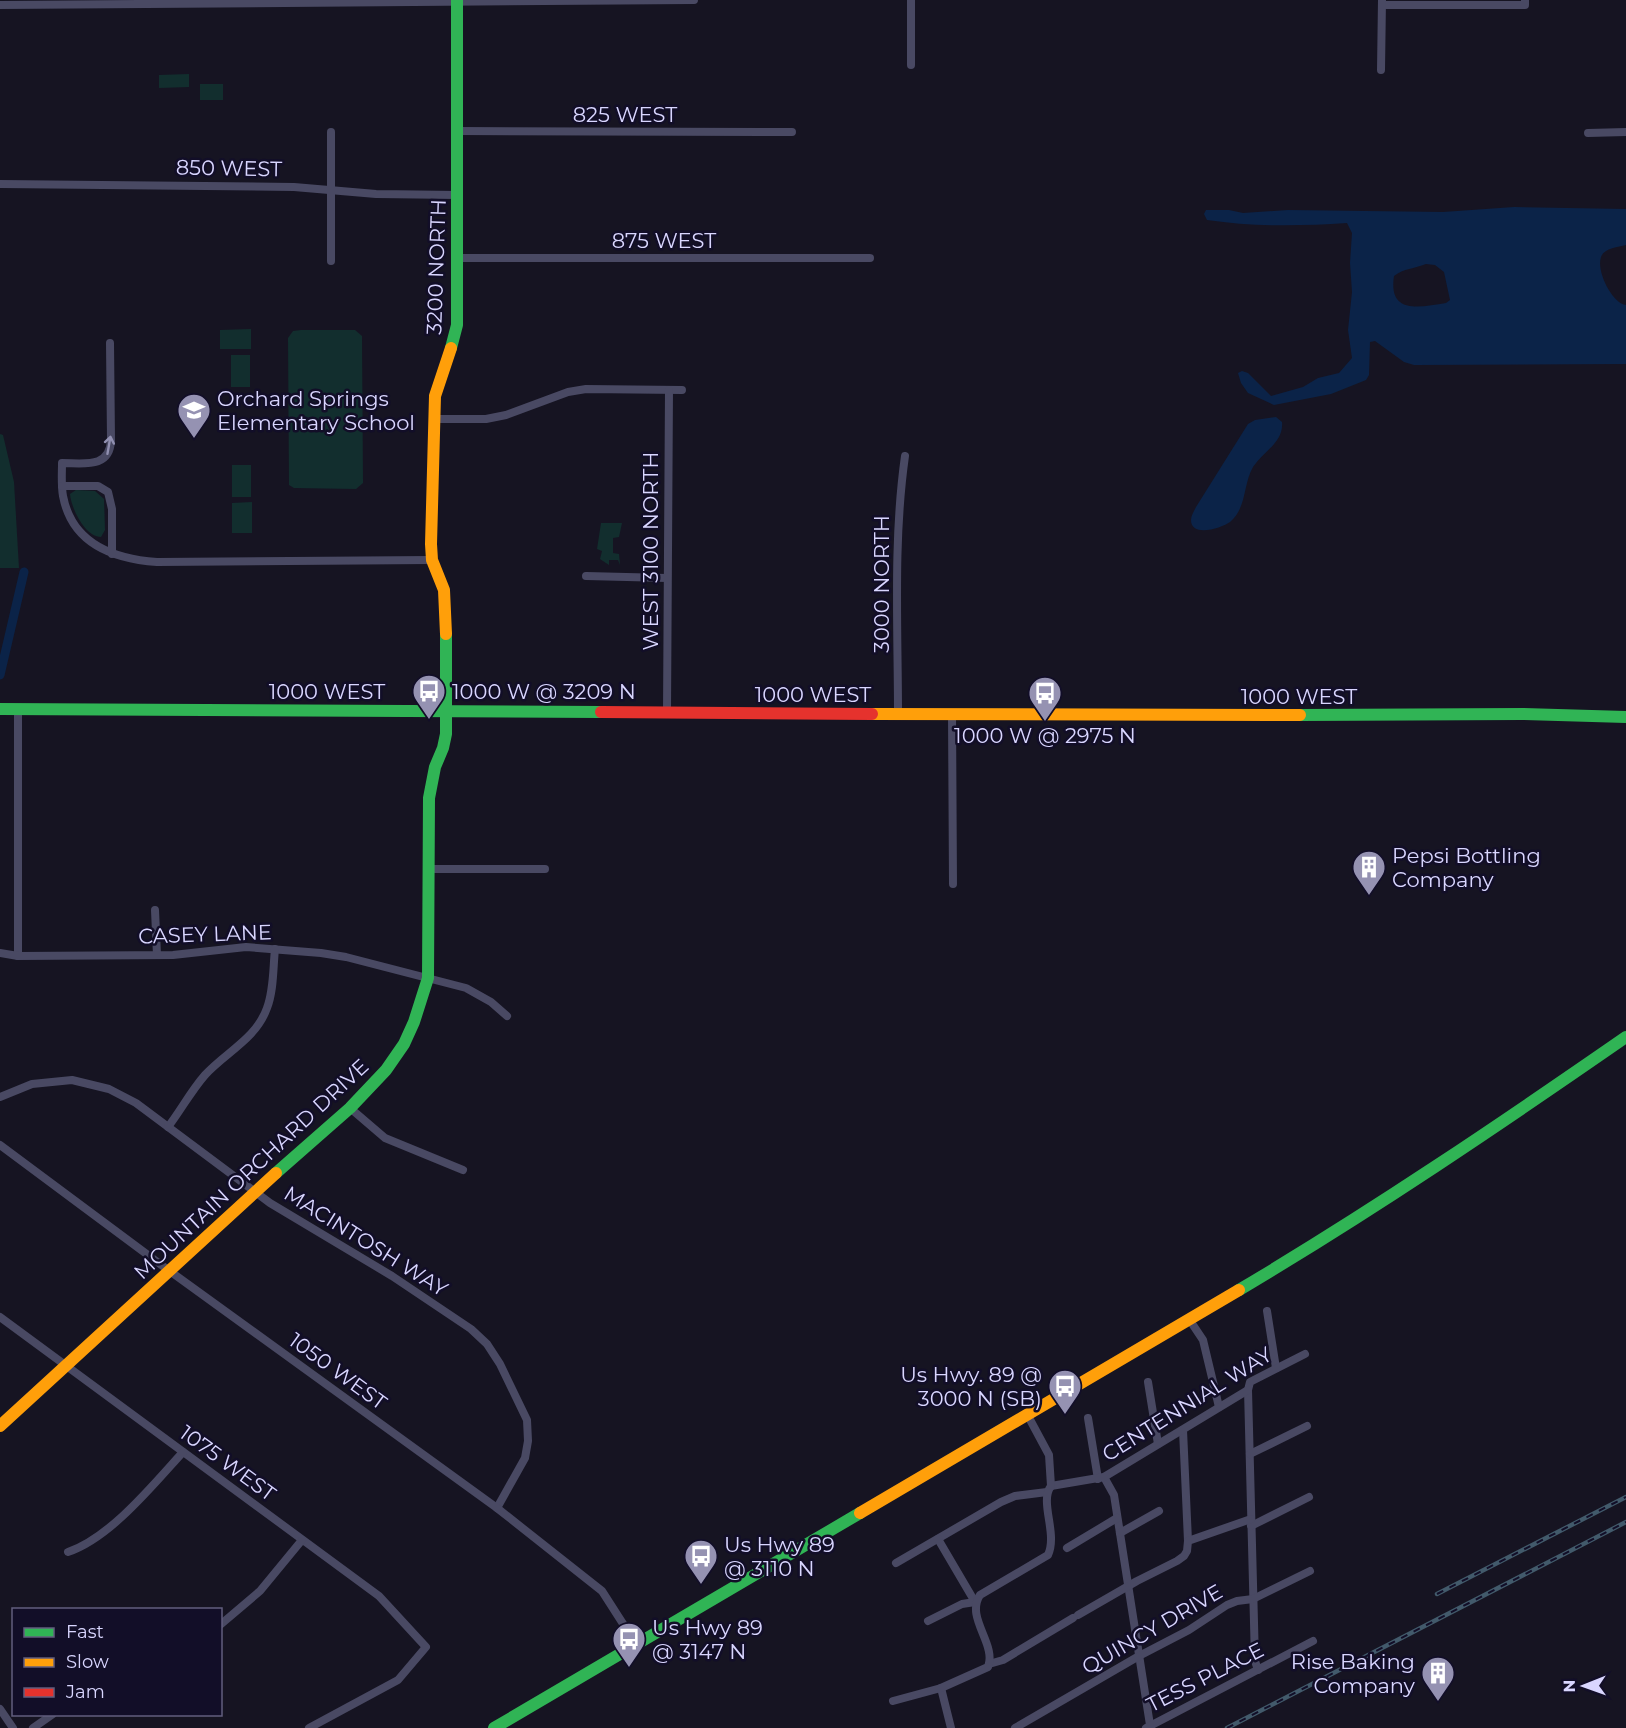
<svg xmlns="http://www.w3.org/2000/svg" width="1626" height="1728" viewBox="0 0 1626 1728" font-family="Montserrat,sans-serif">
  <rect width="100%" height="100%" fill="#161422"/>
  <g fill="#122e2e">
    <polygon points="189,74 189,87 159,88 159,75"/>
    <rect x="200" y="84" width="23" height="16"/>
    <polygon points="251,329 251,349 220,349 220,330"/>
    <polygon points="301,330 355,330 362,336 363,483 356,489 294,488 289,485 288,338 293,331"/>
    <rect x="231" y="355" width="19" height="32"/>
    <polygon points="0,434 3,435 14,482 19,568 0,568"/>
    <rect x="232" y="465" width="19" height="32"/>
    <path d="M76,490L95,491L104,499L105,530L101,537C85,537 71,508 70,494Z"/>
    <polygon points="252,502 252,533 232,533 232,503"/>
    <polygon points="601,523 622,523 619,537 613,538 613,553 619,554 620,565 618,560 609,560 609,565 600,559 602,551 597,549"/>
  </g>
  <g fill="#0b2348" fill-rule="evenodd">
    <path d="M1514,207L1626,209V245C1618,247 1604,248 1601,257C1596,271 1612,303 1626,305V364L1414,365L1404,362L1375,341L1370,342L1369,375L1366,380L1331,394L1274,405L1248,393L1241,383L1238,373L1242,371L1248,373L1271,396L1303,387L1318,378L1339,373L1352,358L1348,330L1352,292L1350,263L1352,233L1347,223C1301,226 1254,227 1207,220L1204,214L1206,210H1229L1243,213L1288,210L1443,212ZM1426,264L1435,265L1444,272L1450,300L1446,303C1420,307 1388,315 1394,276C1404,268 1414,269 1426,264Z"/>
    <path d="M1276,417L1282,422C1284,442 1263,452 1253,467C1243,484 1247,508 1230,522C1222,528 1191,538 1191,520C1191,516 1194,511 1196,507L1248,424L1255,420Z"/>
  </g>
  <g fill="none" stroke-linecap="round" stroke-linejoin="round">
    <polyline stroke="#0b2348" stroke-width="9" points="0,675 24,572"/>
    <g stroke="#494963" stroke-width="8">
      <polyline points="911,0 911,65"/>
      <polyline points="0,5 694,0"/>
      <polyline points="1382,5 1525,5 1525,0"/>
      <polyline points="1381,70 1382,0"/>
      <polyline points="457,131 792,132"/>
      <polyline points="1588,133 1626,132"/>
      <polyline points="0,184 294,187 376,194 458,195"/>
      <polyline points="458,258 870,258"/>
      <polyline points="331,261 331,132"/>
      <path d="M110,343L111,440C110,469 83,463 62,463C62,474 61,485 63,496C72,544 114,559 157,562L432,560"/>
      <polyline points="434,419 486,419 506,415 568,392 586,389 682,390"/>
      <polyline points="62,486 98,486 108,492 112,509 112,554"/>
      <polyline points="586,576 667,578"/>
      <polyline points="18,709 18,956"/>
      <polyline points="667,712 669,390"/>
      <path d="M898,714C898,628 893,541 905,456"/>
      <polyline points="952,714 953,884"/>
      <polyline points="429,869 545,869"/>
      <polyline points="155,910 157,955"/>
      <polyline points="0,953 18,956 173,955 246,947 321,953 346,957 466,988 491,1002 507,1016"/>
      <polyline points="0,1097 32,1084 72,1080 109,1089 136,1103 270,1203 392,1276 471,1329 487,1344 500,1364 527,1420 528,1441 525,1458 497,1508"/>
      <polyline points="350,1108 385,1138 463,1170"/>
      <path d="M168,1127C181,1110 191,1091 205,1075C226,1052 256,1039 267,1008C274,990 273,967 275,949"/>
      <polyline points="0,1145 160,1264 497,1508 602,1591 636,1644"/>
      <polyline points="1267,1311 1276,1368"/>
      <polyline points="0,1317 379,1596 426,1647 398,1680 309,1728"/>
      <polyline points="1189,1319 1203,1340 1219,1407"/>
      <polyline points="1148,1382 1158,1444"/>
      <polyline points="1248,1390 1255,1661 1258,1670"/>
      <polyline points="1088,1418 1098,1479"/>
      <polyline points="1183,1430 1188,1541"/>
      <polyline points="1250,1454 1307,1426"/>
      <polyline points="1104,1477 1114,1495 1150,1725"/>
      <polyline points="1051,1486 1104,1477 1248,1390 1250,1382 1305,1354"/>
      <polyline points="1251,1526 1309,1497"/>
      <polyline points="1120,1533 1159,1511"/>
      <polyline points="1067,1548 1117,1518"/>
      <path d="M68,1552C110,1538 153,1485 183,1452"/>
      <polyline points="896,1563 1001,1502 1015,1496 1047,1492"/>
      <polyline points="1078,1615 1137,1581 1177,1561 1184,1556 1187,1551 1188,1541 1251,1519"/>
      <polyline points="928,1621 962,1604 975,1602 938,1539"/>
      <polyline points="220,1625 260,1591 302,1540"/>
      <polyline points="989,1664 1003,1660 1073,1618"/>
      <polyline points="941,1688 951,1728"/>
      <path d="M893,1701L941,1688L988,1667C997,1644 965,1618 980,1595L1048,1555C1058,1533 1039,1502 1051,1486L1049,1455L1027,1414"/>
      <polyline points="0,1709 13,1728"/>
      <polyline points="33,1728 53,1714"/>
      <polyline points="1015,1728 1139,1656 1189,1630 1227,1605 1237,1601 1253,1599 1310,1571"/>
      <polyline points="1146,1728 1313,1641"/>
    </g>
    <g stroke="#30b455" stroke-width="12">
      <polyline points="451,348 457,325 457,0"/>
      <polyline points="0,709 601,712"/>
      <polyline points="1300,715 1522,714 1626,717"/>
      <polyline points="276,1173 350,1108 386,1070 404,1044 414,1022 428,978 429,798 435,767 443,748 446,734 446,634"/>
      <path d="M1239,1290C1372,1211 1499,1125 1626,1037"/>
      <polyline points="494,1728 860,1513"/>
    </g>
    <g stroke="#ff9f0a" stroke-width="12">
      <polyline points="446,634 444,590 432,560 431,544 435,396 451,348"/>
      <polyline points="872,714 1300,715"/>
      <polyline points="0,1426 276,1173"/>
      <polyline points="860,1513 1239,1290"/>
    </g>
    <polyline stroke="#e5322d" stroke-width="12" points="601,712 872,714"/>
    <defs>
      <g id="rail">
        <polyline points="1437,1594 1626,1497"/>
        <polyline points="1227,1728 1626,1522"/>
      </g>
    </defs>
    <use href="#rail" stroke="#425a6b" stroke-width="4.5"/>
    <use href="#rail" stroke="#120e28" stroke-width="2" stroke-dasharray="7" stroke-linecap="butt"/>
  </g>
  <defs><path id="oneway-shaft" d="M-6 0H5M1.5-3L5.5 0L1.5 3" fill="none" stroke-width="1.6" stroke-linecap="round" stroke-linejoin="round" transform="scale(1.5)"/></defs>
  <use stroke="#9190b1" href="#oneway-shaft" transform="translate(109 445) rotate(-80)"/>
  <defs>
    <symbol id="school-pin" viewBox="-11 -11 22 30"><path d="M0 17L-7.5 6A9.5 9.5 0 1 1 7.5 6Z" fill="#9592b2" stroke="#120e28"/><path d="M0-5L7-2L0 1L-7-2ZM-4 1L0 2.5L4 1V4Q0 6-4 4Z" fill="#fff"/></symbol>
    <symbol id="bus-pin" viewBox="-11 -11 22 30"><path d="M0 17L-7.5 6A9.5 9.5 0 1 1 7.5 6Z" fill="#9592b2" stroke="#120e28"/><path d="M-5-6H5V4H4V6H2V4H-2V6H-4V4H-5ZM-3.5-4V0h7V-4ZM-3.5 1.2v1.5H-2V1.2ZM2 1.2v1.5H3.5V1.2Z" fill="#fff"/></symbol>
    <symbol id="building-pin" viewBox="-11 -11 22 30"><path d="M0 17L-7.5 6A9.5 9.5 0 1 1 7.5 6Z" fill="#9592b2" stroke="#120e28"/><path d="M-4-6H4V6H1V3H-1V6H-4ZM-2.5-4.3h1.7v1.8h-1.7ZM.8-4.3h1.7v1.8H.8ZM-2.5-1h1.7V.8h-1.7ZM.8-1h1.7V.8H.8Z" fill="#fff"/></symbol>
  </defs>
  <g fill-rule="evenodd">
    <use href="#school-pin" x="175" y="391" width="38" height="52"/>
    <use href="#bus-pin" x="410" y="672" width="38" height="52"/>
    <use href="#bus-pin" x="1026" y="674" width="38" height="52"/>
    <use href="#building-pin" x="1350" y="848" width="38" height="52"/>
    <use href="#bus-pin" x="1046" y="1367" width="38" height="52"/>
    <use href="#bus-pin" x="682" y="1537" width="38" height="52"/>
    <use href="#bus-pin" x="610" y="1620" width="38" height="52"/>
    <use href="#building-pin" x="1419" y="1654" width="38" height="52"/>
  </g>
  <g text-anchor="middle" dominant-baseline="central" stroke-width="5" stroke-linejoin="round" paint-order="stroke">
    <g font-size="21" fill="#d9d6ff" stroke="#120e28">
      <text x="625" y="114">825 WEST</text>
      <text transform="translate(229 168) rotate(1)">850 WEST</text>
      <text x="664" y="240">875 WEST</text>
      <text transform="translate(436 267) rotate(-88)">3200 NORTH</text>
      <text transform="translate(650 551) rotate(-90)">WEST 3100 NORTH</text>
      <text transform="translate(881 584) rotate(-90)">3000 NORTH</text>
      <text x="327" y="691">1000 WEST</text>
      <text x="813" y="694">1000 WEST</text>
      <text x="1299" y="696">1000 WEST</text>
      <text transform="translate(205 934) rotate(-2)">CASEY LANE</text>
      <text transform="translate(251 1169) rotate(-43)">MOUNTAIN ORCHARD DRIVE</text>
      <text transform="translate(366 1241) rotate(32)">MACINTOSH WAY</text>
      <text transform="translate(338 1371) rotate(36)">1050 WEST</text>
      <text transform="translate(1187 1404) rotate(-32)">CENTENNIAL WAY</text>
      <text transform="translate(228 1463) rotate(36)">1075 WEST</text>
      <text transform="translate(1152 1629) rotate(-30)">QUINCY DRIVE</text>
      <text transform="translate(1205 1677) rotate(-27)">TESS PLACE</text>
    </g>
    <g font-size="21" fill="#d9d6ff" stroke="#120e28" text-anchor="start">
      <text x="217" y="398">Orchard Springs<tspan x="217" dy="24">Elementary School</tspan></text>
      <text x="452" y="691">1000 W @ 3209 N</text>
      <text x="1045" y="735" text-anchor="middle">1000 W @ 2975 N</text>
      <text x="1392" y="855">Pepsi Bottling<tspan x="1392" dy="24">Company</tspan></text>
      <text x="1042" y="1374" text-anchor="end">Us Hwy. 89 @<tspan x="1042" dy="24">3000 N (SB)</tspan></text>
      <text x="724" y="1544">Us Hwy 89<tspan x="724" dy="24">@ 3110 N</tspan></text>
      <text x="652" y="1627">Us Hwy 89<tspan x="652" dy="24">@ 3147 N</tspan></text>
      <text x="1415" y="1661" text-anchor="end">Rise Baking<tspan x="1415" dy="24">Company</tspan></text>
    </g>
  </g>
  <rect x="12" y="1608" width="210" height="108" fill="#120e28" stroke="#625e7e" stroke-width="1.5"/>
  <rect x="24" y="1628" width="30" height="9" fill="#30b455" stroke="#625e7e" stroke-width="1.5"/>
  <text x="66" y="1638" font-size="18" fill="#d9d6ff">Fast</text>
  <rect x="24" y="1658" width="30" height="9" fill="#ff9f0a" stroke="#625e7e" stroke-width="1.5"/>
  <text x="66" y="1668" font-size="18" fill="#d9d6ff">Slow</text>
  <rect x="24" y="1688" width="30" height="9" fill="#e5322d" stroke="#625e7e" stroke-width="1.5"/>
  <text x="66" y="1698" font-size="18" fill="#d9d6ff">Jam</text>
  <g transform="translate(1584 1686) rotate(269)" stroke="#120e28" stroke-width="4.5" paint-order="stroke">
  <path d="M0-4.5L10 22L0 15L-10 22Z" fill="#d9d6ff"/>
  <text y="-9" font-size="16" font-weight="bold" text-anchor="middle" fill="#d9d6ff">N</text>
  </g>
</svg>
